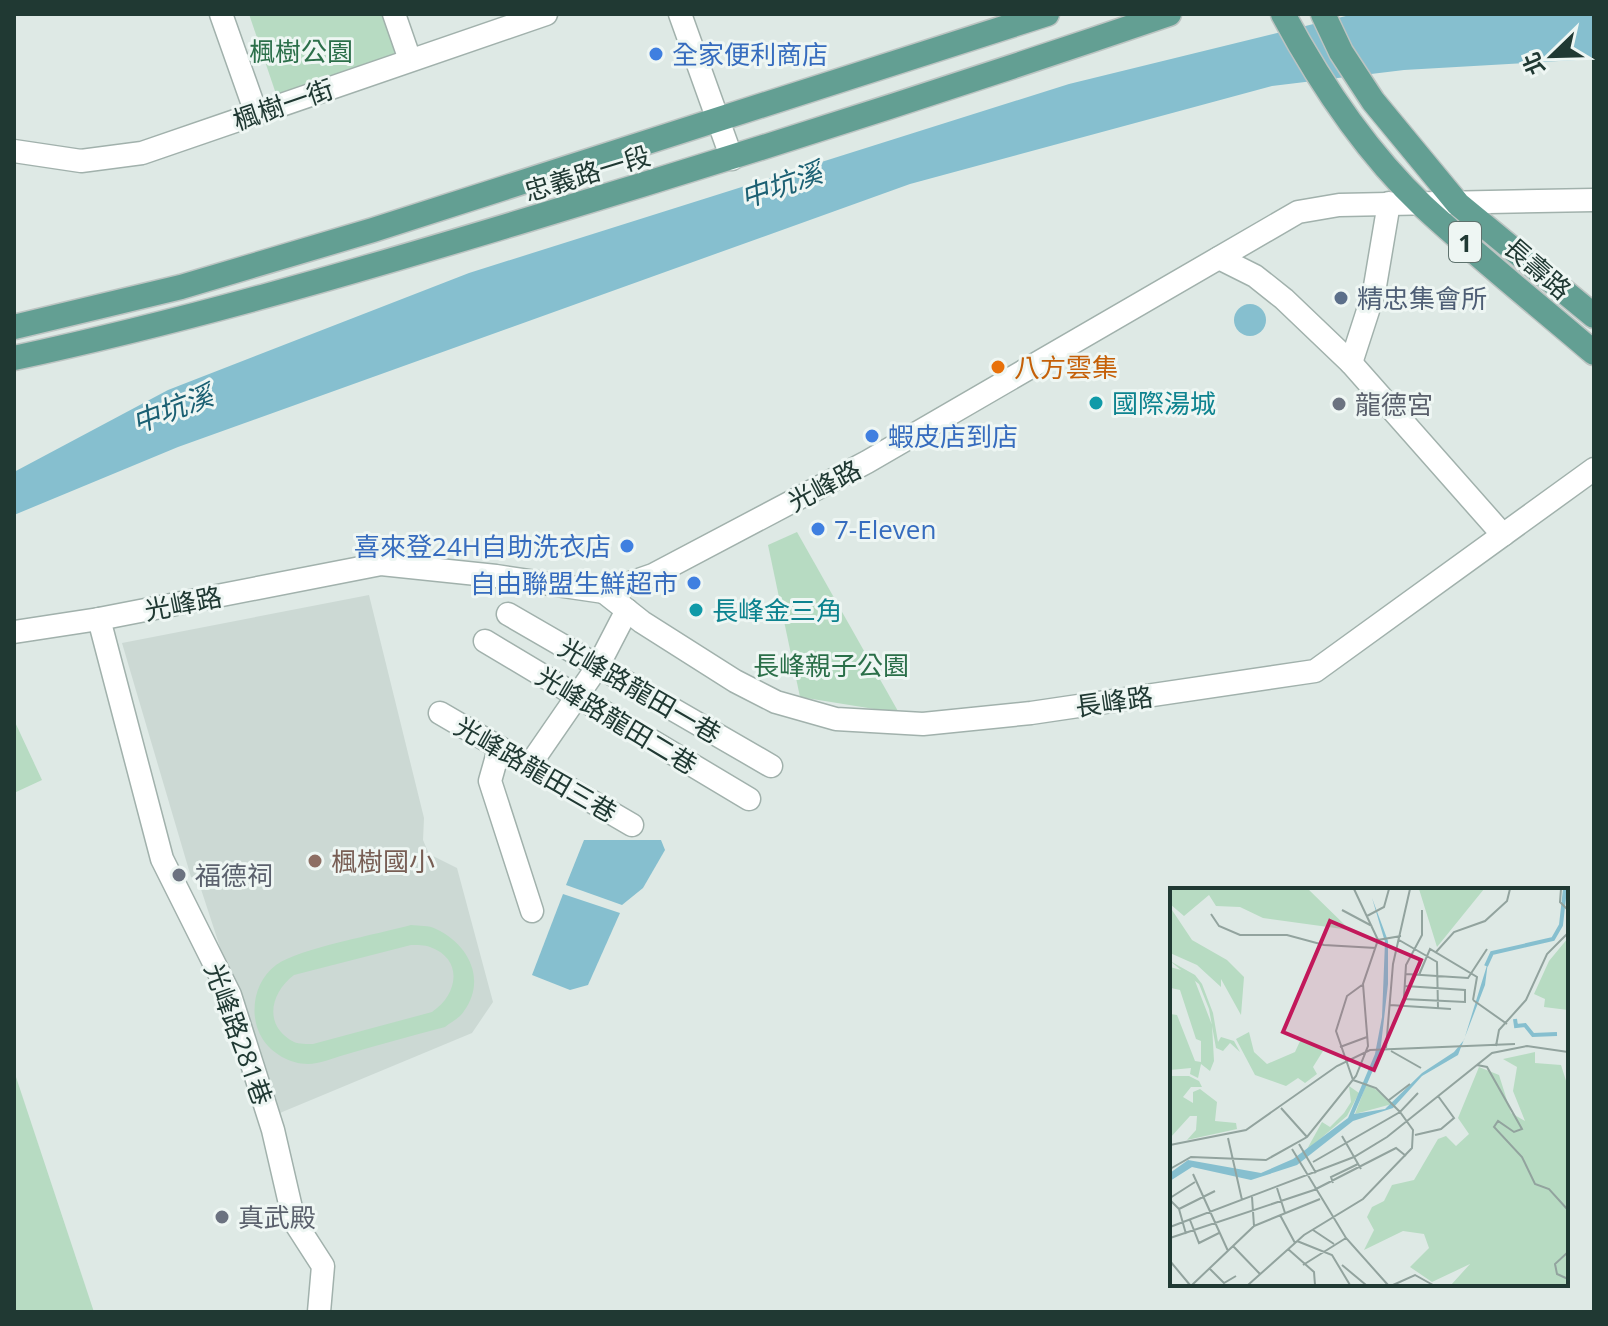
<svg xmlns="http://www.w3.org/2000/svg" width="1608" height="1326" viewBox="0 0 1608 1326" font-family="'Open Sans','Noto Sans TC',sans-serif">
  <rect width="100%" height="100%" fill="#dee9e5"/>
  <polygon fill="#ccd9d4" points="369,595 424,818 423,840 429,854 457,868 493,1002 472,1033 275,1115 198,880 191,877 122,643"/>
  <g fill="#b7dbc2" fill-rule="evenodd">
    <polygon points="249,14 386,14 401,55 277,97"/>
    <polygon points="797,532 899,713 800,697 768,545"/>
    <polygon points="14,720 42,780 14,793"/>
    <path d="M411,925C419,926 429,925 436,929C468,944 487,979 464,1011C460,1018 451,1022 445,1027C411,1036 377,1045 344,1055C333,1058 319,1064 308,1064C290,1064 271,1053 262,1038C248,1015 254,981 276,965C300,948 379,934 411,925ZM411,945C416,945 425,945 430,947C464,959 458,995 432,1012L313,1044C307,1044 299,1044 294,1042C263,1026 270,993 294,975Z"/>
    <polygon points="14,1071 94,1312 14,1312"/>
  </g>
  <g fill="#86bfcf">
    <polygon points="1354,14 1594,14 1594,59 1404,70 1272,86 910,184 178,447 14,515 14,472 168,390 469,273 1069,84"/>
    <circle cx="1250" cy="320" r="16"/>
    <polygon points="584,840 661,840 665,850 643,888 622,905 566,885"/>
    <polygon points="563,894 620,913 588,985 570,990 532,975"/>
  </g>
  <g fill="none" stroke-linecap="round" stroke-linejoin="round">
    <defs>
      <g id="minor">
        <polyline points="221,14 256,113"/>
        <polyline points="394,14 410,60"/>
        <polyline points="680,14 732,159"/>
        <polyline points="14,151 81,161 142,153 546,14"/>
        <polyline points="1219,258 1255,276 1284,299 1351,363 1503,535"/>
        <polyline points="1351,363 1374,292 1389,203"/>
        <polyline points="604,592 642,622 735,681 776,702 836,719 923,724 1031,713 1315,671 1594,469"/>
        <polyline points="508,614 771,766"/>
        <polyline points="99,619 162,859 230,995 273,1130 294,1221 323,1266 319,1312"/>
        <polyline points="14,632 99,619 381,564 496,576 604,592 653,575 867,462 1298,212 1339,205 1594,200"/>
        <polyline points="485,641 749,799"/>
        <polyline points="440,713 632,825"/>
        <polyline points="499,749 490,781 532,911"/>
        <polyline points="529,766 598,666 627,610"/>
      </g>
      <g id="major">
        <path d="M1283,14C1320,83 1365,151 1423,206C1478,257 1537,304 1594,353"/>
        <polyline points="1323,14 1341,52 1373,101 1458,204 1594,316"/>
        <polyline points="14,327 181,287 373,230 1047,14"/>
        <path d="M14,358C186,321 354,272 523,221C740,156 955,87 1169,14"/>
      </g>
    </defs>
    <use href="#minor" stroke="#a1b1ac" stroke-width="25"/>
    <use href="#major" stroke="#bcc4c2" stroke-width="27"/>
    <use href="#minor" stroke="#fff" stroke-width="22"/>
    <use href="#major" stroke="#639f93" stroke-width="24"/>
  </g>
  <g fill="#3f7fe0" stroke="#eef6f3" stroke-width="3">
    <circle cx="656" cy="54" r="8"/>
    <circle cx="872" cy="436" r="8"/>
    <circle cx="818" cy="529" r="8"/>
    <circle cx="627" cy="546" r="8"/>
    <circle cx="694" cy="583" r="8"/>
  </g>
  <circle fill="#5c6f8a" stroke="#eef6f3" stroke-width="3" cx="1341" cy="298" r="8"/>
  <circle fill="#e8710a" stroke="#eef6f3" stroke-width="3" cx="998" cy="367" r="8"/>
  <g fill="#0f9aa8" stroke="#eef6f3" stroke-width="3">
    <circle cx="1096" cy="403" r="8"/>
    <circle cx="696" cy="610" r="8"/>
  </g>
  <g fill="#6b7280" stroke="#eef6f3" stroke-width="3">
    <circle cx="1339" cy="404" r="8"/>
    <circle cx="179" cy="875" r="8"/>
    <circle cx="222" cy="1217" r="8"/>
  </g>
  <circle fill="#8d6e63" stroke="#eef6f3" stroke-width="3" cx="315" cy="861" r="8"/>
  <g text-anchor="middle" dominant-baseline="central" stroke-width="6" stroke-linejoin="round" paint-order="stroke">
    <rect fill="#eef6f3" stroke="#5e726d" stroke-width="2" x="1449" y="222" width="32" height="40" rx="6"/>
    <g font-size="24" font-weight="bold" fill="#203933">
      <text x="1465" y="242">1</text>
    </g>
    <g font-size="26" fill="#2b6f49" stroke="#eef6f3">
      <text x="301" y="51">楓樹公園</text>
      <text x="831" y="665">長峰親子公園</text>
    </g>
    <g font-size="26" fill="#366cbe" stroke="#eef6f3" text-anchor="start">
      <text x="672" y="54">全家便利商店</text>
      <text x="888" y="436">蝦皮店到店</text>
      <text x="834" y="529">7-Eleven</text>
      <text x="611" y="546" text-anchor="end">喜來登24H自助洗衣店</text>
      <text x="678" y="583" text-anchor="end">自由聯盟生鮮超市</text>
    </g>
    <g font-size="26" fill="#203933" stroke="#eef6f3">
      <text transform="translate(283 104) rotate(-19)">楓樹一街</text>
      <text transform="translate(587 173) rotate(-17)">忠義路一段</text>
      <text transform="translate(1538 268) rotate(41)">長壽路</text>
      <text transform="translate(824 485) rotate(-28)">光峰路</text>
      <text transform="translate(183 603) rotate(-11)">光峰路</text>
      <text transform="translate(640 690) rotate(30)">光峰路龍田一巷</text>
      <text transform="translate(1114 701) rotate(-8)">長峰路</text>
      <text transform="translate(617 720) rotate(31)">光峰路龍田二巷</text>
      <text transform="translate(536 769) rotate(30)">光峰路龍田三巷</text>
      <text transform="translate(239 1034) rotate(70)">光峰路281巷</text>
    </g>
    <g font-size="26" fill="#4e5e75" stroke="#eef6f3" text-anchor="start">
      <text x="1357" y="298">精忠集會所</text>
    </g>
    <g font-size="26" fill="#c56008" stroke="#eef6f3" text-anchor="start">
      <text x="1014" y="367">八方雲集</text>
    </g>
    <g font-size="26" fill="#0d838f" stroke="#eef6f3" text-anchor="start">
      <text x="1112" y="403">國際湯城</text>
      <text x="712" y="610">長峰金三角</text>
    </g>
    <g font-size="26" fill="#5b616d" stroke="#eef6f3" text-anchor="start">
      <text x="1355" y="404">龍德宮</text>
      <text x="195" y="875">福德祠</text>
      <text x="238" y="1217">真武殿</text>
    </g>
    <g font-size="26" fill="#785e54" stroke="#eef6f3" text-anchor="start">
      <text x="331" y="861">楓樹國小</text>
    </g>
    <g font-size="28" font-style="italic" fill="#1b6073" stroke="#eef6f3">
      <text transform="translate(781 184) rotate(-19)">中坑溪</text>
      <text transform="translate(172 408) rotate(-21)">中坑溪</text>
    </g>
  </g>
  <g transform="translate(1170 888)">
    <rect width="398" height="398" fill="#dee9e5"/>
    <path d="M0,1H138L180,42L93,30L70,19L46,18L39,7L14,28L0,16ZM249,1H314L267,59ZM0,19L22,52L57,72L74,89L71,127L51,91V99L27,77L0,65ZM398,50V122L374,119L375,111L364,106L379,73ZM0,73L25,87L32,96L43,125L48,154L51,149L64,153L70,164L60,155L53,163L46,160L39,121L29,96L12,83L25,93L42,137L44,173L40,183L31,176L28,190L20,186L21,180L0,182V126L7,127L25,173L31,174V153L26,151L10,102L1,100L0,79L11,82ZM79,144L84,164L97,176L125,164L131,151L153,163L143,179L147,186L135,195L128,190L116,198L85,187L66,151ZM365,164V175L391,177L398,199V397H281L300,376L262,394L240,379L259,360L254,346L233,343L194,362L204,342L197,329L202,319L214,313L222,297L244,292L268,251L276,248L286,258L299,246L288,230L309,179L329,187L341,225L355,233L343,203L347,179L333,171ZM0,188H19L29,193L32,199H21L13,209L23,215V204L30,201L47,214L45,233L66,235L67,241L17,252L26,242L27,228H20L0,250ZM196,197L203,199L222,216L185,226ZM179,198L189,205L177,228L136,263L152,234L160,239L174,225L181,214Z" fill="#b7dbc2"/>
    <path d="M202,10L218,53V96L210,166L184,226L215,221L252,185L284,164L294,152L318,74L315,97L288,167L252,188L223,220L183,233L127,277L81,292L22,279L0,293V285L18,272L91,285L123,271L178,230L205,166L212,129L215,54Z" fill="#86bfcf"/>
    <path fill="none" stroke="#86bfcf" stroke-width="4" d="M316,78L322,65L383,51L391,37L395,1M345,131L346,138L355,137L363,147L387,146"/>
    <path fill="none" stroke="#92a39e" stroke-width="2" d="M184,1L208,52M391,1L390,14L398,22M172,22L202,38M41,26L49,38L70,47H117L154,57L206,60M197,28L214,19L219,1M229,52L267,74L268,120M266,64L284,44L315,33L337,13L340,1M236,86L298,90L317,61M249,87L260,61L307,89L303,112M235,98L295,102V114L234,111V109L236,77L252,47V22M303,112L337,136M220,117L281,121M326,158L329,142L356,112L377,66L398,45M170,159L197,149M216,160L223,76L240,1M221,163L251,180M307,177L317,179L352,241L344,244L328,233L324,239L352,269L365,296L379,301L398,322M183,192L166,143L177,108L192,97M219,212L240,196M111,220L137,249M245,247L271,241L284,230L268,208M172,248L191,281M58,250L72,312M129,256L146,285M0,257L76,242L167,178L200,162L345,156M122,261L176,350L218,397M143,274L230,224L248,205M0,281L21,269L96,272L137,249L186,188L198,158L193,96L208,52L231,48M23,286L58,363M163,295L161,289L188,276M107,300L115,325M144,302L226,260L236,268M0,310L25,294M0,312L9,321L16,346M9,321L45,303M110,327L125,355M20,332L29,355L49,345M84,338L150,311M0,339L184,269L217,249L322,165L357,158L398,164M143,342L164,356M0,350L144,302M127,353L162,367L180,397M63,358L90,386M118,361L144,384L145,397M398,364L385,376L387,386L398,391M0,373L20,397M133,377L176,350M172,377L196,397M39,380L54,395L66,388M22,397L84,338L82,309M78,397L134,347L193,311L242,260L243,242L230,224L206,200L183,192M223,397L245,387L263,397"/>
    <path fill="#c2185b" fill-opacity="0.15" stroke="#c2185b" stroke-width="4" d="M160,33L251,72L204,182L113,144Z"/>
    <rect width="398" height="398" fill="none" stroke="#203933" stroke-width="4"/>
  </g>
  <rect width="1608" height="1326" fill="none" stroke="#203933" stroke-width="32"/>
  <g transform="translate(1552 56) rotate(247)" stroke="#eef6f3" stroke-width="6" paint-order="stroke">
  <path d="M0-6L14 30L0 20L-14 30Z" fill="#203933"/>
  <text y="-12" font-size="22" font-weight="bold" text-anchor="middle" fill="#203933">北</text>
  </g>
</svg>
